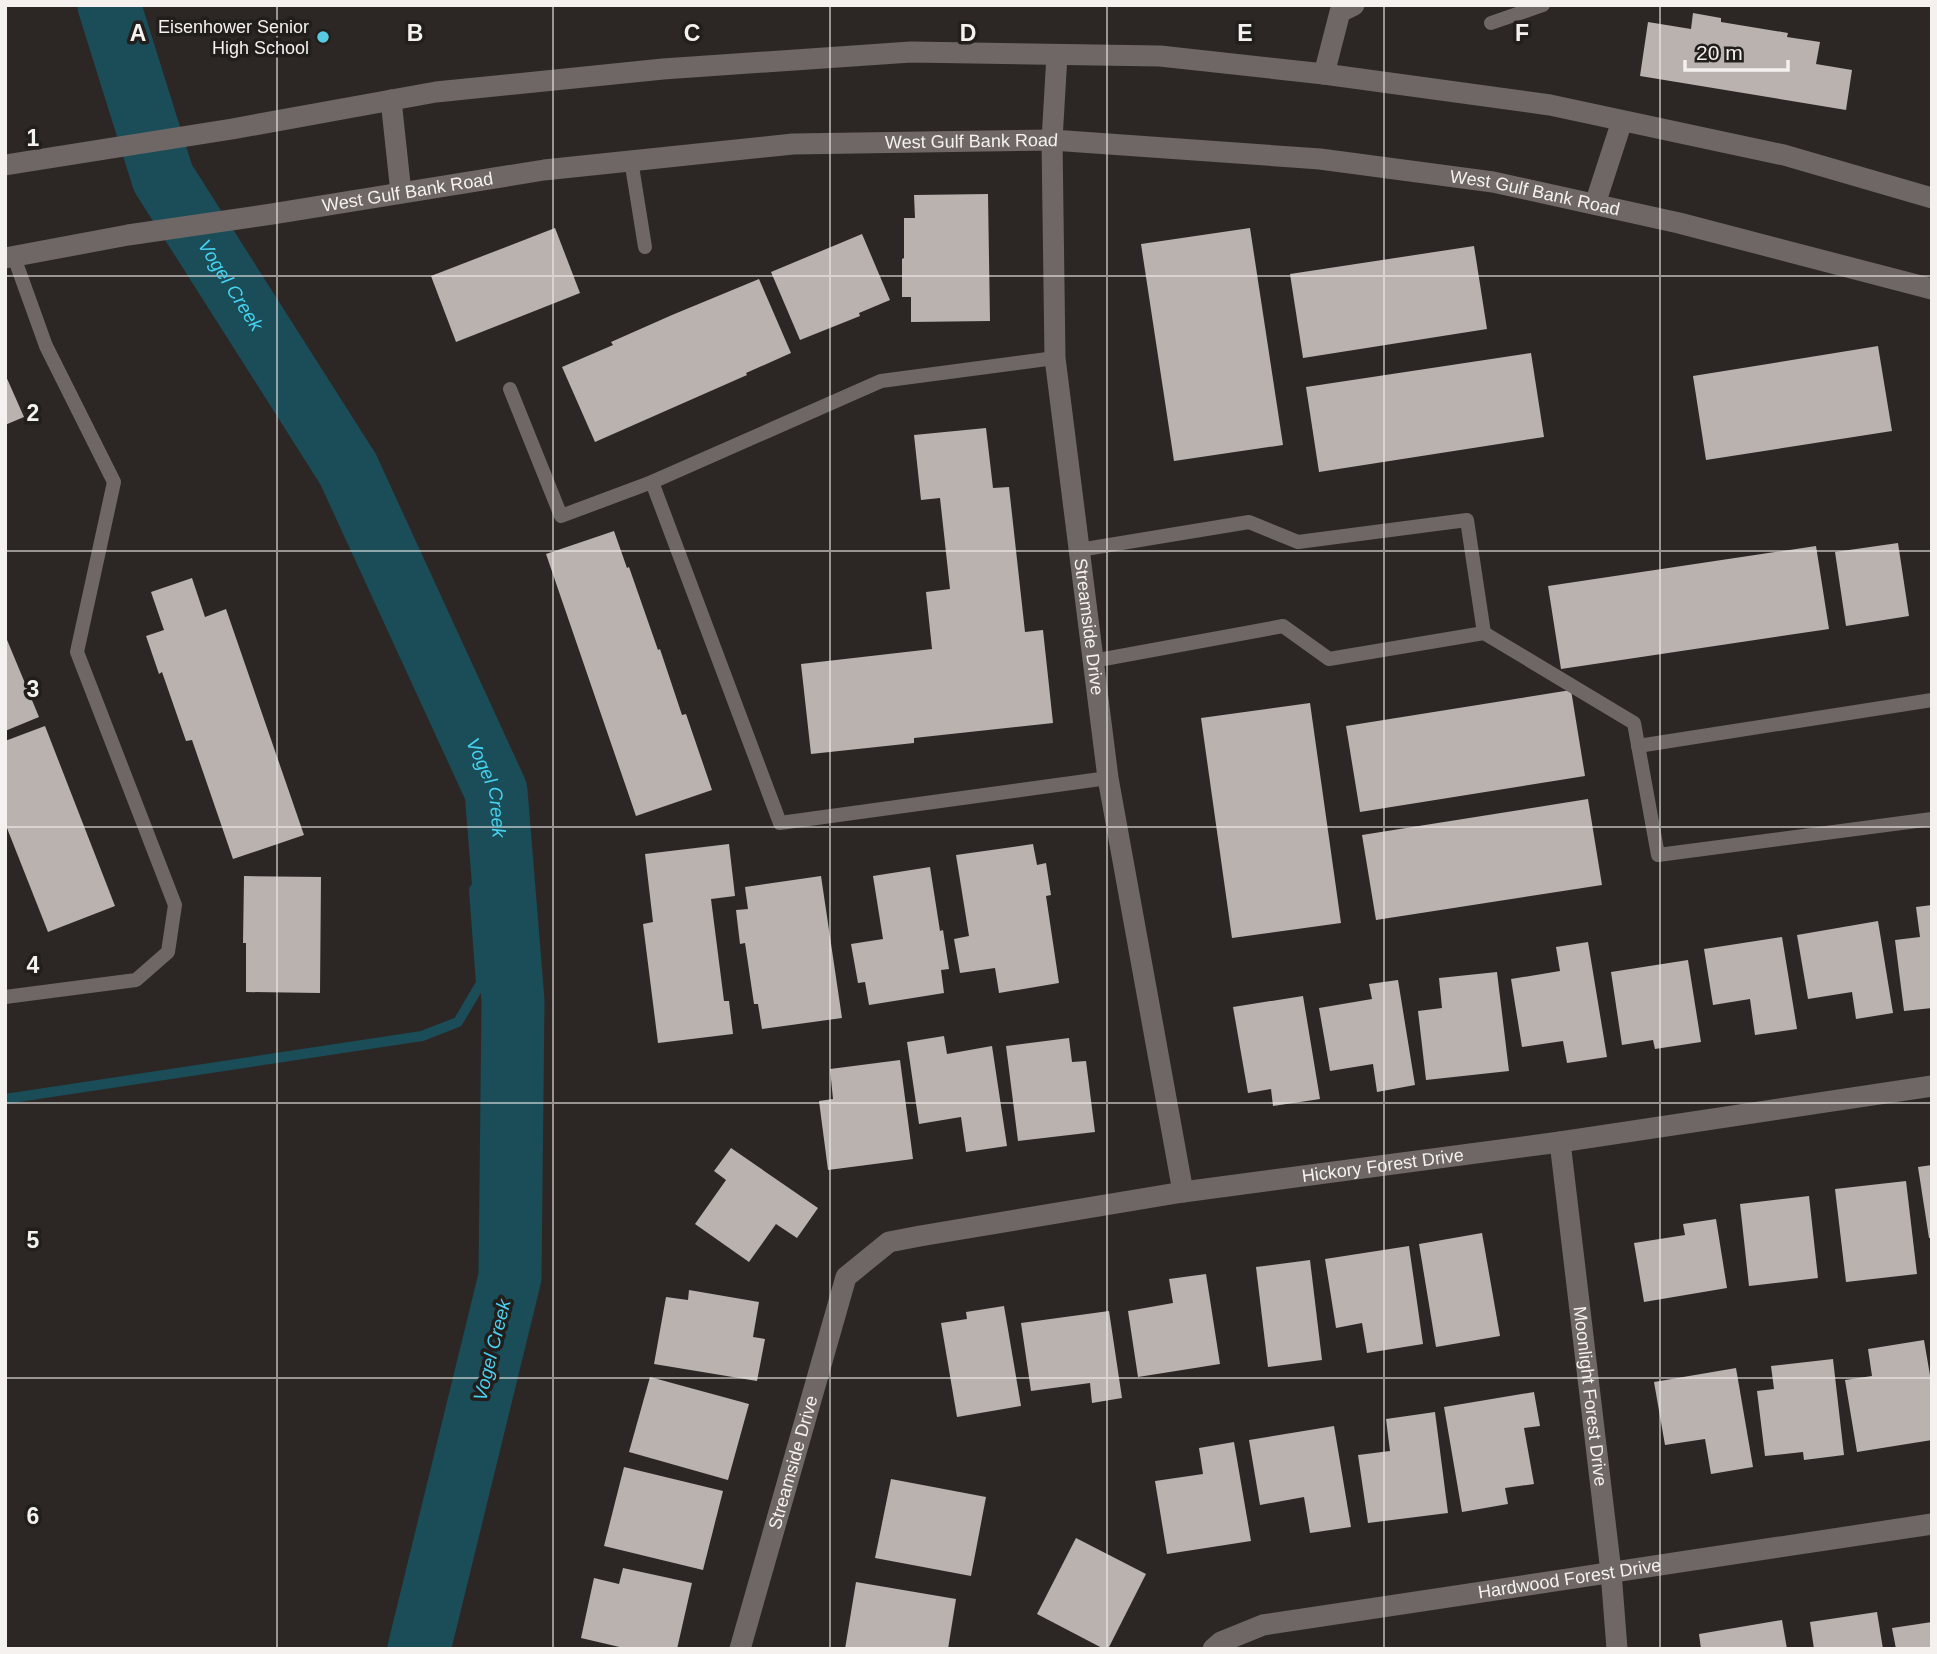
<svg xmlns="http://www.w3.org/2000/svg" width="1937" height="1654" viewBox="0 0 1937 1654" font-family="Helvetica,sans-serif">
  <rect width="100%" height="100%" fill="#2c2725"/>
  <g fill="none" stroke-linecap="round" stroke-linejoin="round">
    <polyline stroke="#1a4d58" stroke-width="10" points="5,1099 422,1036 458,1022 481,983 474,890 501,847"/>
    <path stroke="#1a4d58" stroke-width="63" id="s1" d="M109,5L163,178L348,469L496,791L513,1001L510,1277L419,1649"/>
  </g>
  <g fill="#b9b2af">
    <polygon points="1693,13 1721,18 1721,22 1788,33 1787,37 1820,42 1816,64 1852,70 1846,110 1640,76 1648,22 1691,29"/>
    <polygon points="988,194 990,321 911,322 911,297 902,297 902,259 904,258 904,218 915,218 914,195"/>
    <polygon points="555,228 580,293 456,342 431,276"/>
    <polygon points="1250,228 1283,445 1174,461 1141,244"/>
    <polygon points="862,234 890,300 859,313 860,316 800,340 771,272"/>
    <polygon points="1474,246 1487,329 1303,358 1290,274"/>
    <polygon points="759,279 791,353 746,373 747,375 595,442 562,367 613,345 611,342 672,315"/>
    <polygon points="1878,346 1892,431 1706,460 1693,376"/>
    <polygon points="1531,353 1544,437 1319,472 1306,387"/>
    <polygon points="5,374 24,417 5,425"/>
    <polygon points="986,428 993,488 1009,487 1025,632 1043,630 1053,723 914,738 914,743 811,754 801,664 932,649 926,592 950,589 940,498 921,500 914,435"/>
    <polygon points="614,531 627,568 629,567 658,650 660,649 682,715 686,714 712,790 636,816 546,554"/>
    <polygon points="1898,543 1909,616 1846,626 1835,552"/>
    <polygon points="1816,546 1829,629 1561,669 1548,586"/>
    <polygon points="192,578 205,617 226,609 304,835 233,859 192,740 186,741 162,672 159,674 146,636 164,630 151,592"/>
    <polygon points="5,635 39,717 5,731"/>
    <polygon points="1571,690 1585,776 1360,812 1346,726"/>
    <polygon points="1310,703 1341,923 1232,938 1201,718"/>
    <polygon points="45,726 115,906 48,932 5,823 5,741"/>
    <polygon points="1588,799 1602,885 1376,920 1362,835"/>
    <polygon points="729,844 735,896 711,899 724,1001 729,1001 733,1034 658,1043 643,924 653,922 645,854"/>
    <polygon points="1033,844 1037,865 1046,863 1051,895 1046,896 1059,983 999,993 995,968 960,973 954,939 969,936 956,855"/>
    <polygon points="930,867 940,931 943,930 949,969 941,970 944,993 869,1005 865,982 858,983 851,944 883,939 873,876"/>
    <polygon points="244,876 321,877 320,993 246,992 246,943 243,943"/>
    <polygon points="821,876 842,1018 762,1029 758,1004 754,1004 745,943 740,944 736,910 748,909 745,887"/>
    <polygon points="1932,905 1932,1008 1904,1011 1895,940 1920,937 1916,907"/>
    <polygon points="1878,921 1893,1013 1856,1019 1852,992 1808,999 1797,935"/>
    <polygon points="1782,937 1797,1029 1755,1035 1750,999 1713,1005 1704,949"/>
    <polygon points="1588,942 1607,1057 1567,1063 1563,1041 1522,1047 1511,979 1560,971 1556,947"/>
    <polygon points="1688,960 1701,1042 1655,1049 1653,1040 1622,1045 1611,972"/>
    <polygon points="1497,972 1509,1071 1426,1080 1418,1011 1442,1008 1439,978"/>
    <polygon points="1398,980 1415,1085 1377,1092 1373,1064 1330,1071 1319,1008 1372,999 1369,984"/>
    <polygon points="1303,996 1320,1099 1273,1106 1271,1089 1248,1093 1233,1007"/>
    <polygon points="944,1036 947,1054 992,1046 1007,1146 966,1152 961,1117 919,1124 907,1042"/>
    <polygon points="1069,1038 1072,1062 1086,1061 1095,1132 1018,1141 1006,1046"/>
    <polygon points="900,1060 913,1159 828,1170 819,1101 833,1099 830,1069"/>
    <polygon points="731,1148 818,1208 797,1238 776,1224 749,1262 695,1224 726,1180 714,1171"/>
    <polygon points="1932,1165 1932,1238 1929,1238 1918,1167"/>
    <polygon points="1906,1181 1917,1274 1846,1282 1835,1189"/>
    <polygon points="1809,1196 1818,1278 1749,1286 1740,1204"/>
    <polygon points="1716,1219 1727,1288 1644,1302 1634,1243 1685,1235 1683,1224"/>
    <polygon points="1482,1233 1500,1336 1436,1347 1419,1244"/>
    <polygon points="1409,1246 1423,1344 1367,1353 1362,1323 1336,1328 1325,1259"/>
    <polygon points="1310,1260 1322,1360 1268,1367 1256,1267"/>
    <polygon points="1206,1274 1220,1364 1138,1377 1128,1311 1173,1303 1169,1279"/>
    <polygon points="689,1290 759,1302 753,1337 765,1339 757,1381 654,1364 666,1297 688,1300"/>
    <polygon points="1004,1306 1021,1406 957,1417 941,1323 967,1319 966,1312"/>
    <polygon points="1109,1311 1122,1398 1092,1403 1090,1383 1031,1391 1021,1323"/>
    <polygon points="1924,1340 1932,1387 1932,1440 1857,1452 1845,1380 1872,1376 1868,1349"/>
    <polygon points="1833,1359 1844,1455 1804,1460 1803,1452 1765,1456 1757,1391 1774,1389 1771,1366"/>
    <polygon points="1736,1368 1753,1467 1711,1474 1705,1439 1665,1445 1654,1382"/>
    <polygon points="650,1377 749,1404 728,1480 629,1452"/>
    <polygon points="1534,1392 1540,1426 1524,1428 1534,1484 1505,1488 1508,1504 1462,1512 1444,1407"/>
    <polygon points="1435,1412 1448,1513 1368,1523 1358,1455 1390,1451 1386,1419"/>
    <polygon points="1334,1426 1351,1527 1310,1533 1304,1497 1260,1505 1249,1440"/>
    <polygon points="1234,1442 1251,1541 1167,1554 1155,1481 1203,1474 1199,1448"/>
    <polygon points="624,1467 723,1491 703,1570 604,1546"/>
    <polygon points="891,1479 986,1497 971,1576 875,1558"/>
    <polygon points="1076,1538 1146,1574 1108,1649 1104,1649 1037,1614"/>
    <polygon points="623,1568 692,1583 677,1649 628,1649 581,1638 594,1578 619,1584"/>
    <polygon points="856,1582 956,1599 948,1649 845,1649"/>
    <polygon points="1877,1612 1883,1649 1814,1649 1810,1622"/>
    <polygon points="1782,1620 1787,1649 1701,1649 1699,1634"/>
    <polygon points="1932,1622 1932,1649 1896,1649 1892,1628"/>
  </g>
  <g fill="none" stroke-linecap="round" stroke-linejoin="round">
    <g stroke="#6e6765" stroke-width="14">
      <polyline points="1491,23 1543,5"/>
      <polyline points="631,160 645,247"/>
      <polyline points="510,389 561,516 652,482 881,381 1055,358"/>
      <polyline points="652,482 780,823 1108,778"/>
      <polyline points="1079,550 1249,522 1298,542 1467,520 1484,633"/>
      <polyline points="1093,661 1283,626 1329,659 1484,633 1634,723 1658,855 1932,819"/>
      <polyline points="1638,746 1932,700"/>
      <polyline points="5,997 136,980 168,952 175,905 77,652 114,482 46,346 14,257"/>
    </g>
    <g stroke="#6e6765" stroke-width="21">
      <path id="s2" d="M1057,55L1052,140L1055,358L1108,778L1183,1192"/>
      <polyline points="1324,74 1340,12 1354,5"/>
      <path id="s3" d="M1560,1142L1611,1572L1617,1649"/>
      <path id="s4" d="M740,1649L846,1277L889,1242L920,1236L1183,1192L1560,1142L1932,1086"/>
      <path id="s5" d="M1213,1649L1221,1642L1263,1625L1932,1524"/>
    </g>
    <g stroke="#6e6765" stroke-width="21">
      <polyline points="391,100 401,193"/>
      <polyline points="5,165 232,129 436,92 663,69 911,52 1160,56 1324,74 1550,105 1784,155 1932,198"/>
      <polyline points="1595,204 1622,121"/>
      <path id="s6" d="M5,258L128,235L272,214L544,170L793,144L1052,140L1320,159L1493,182L1679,223L1932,289"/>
    </g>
  </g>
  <path fill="none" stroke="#f4f1ef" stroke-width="2" stroke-opacity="0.55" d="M277,5V1649M553,5V1649M830,5V1649M1107,5V1649M1384,5V1649M1660,5V1649M5,276H1932M5,551H1932M5,827H1932M5,1103H1932M5,1378H1932"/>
  <circle fill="#57c9e2" stroke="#221e1c" stroke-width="2.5" cx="323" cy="37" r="7"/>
  <g text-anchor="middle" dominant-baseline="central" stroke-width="7" stroke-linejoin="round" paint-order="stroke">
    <g font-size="18" fill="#f4f1ef" stroke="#221e1c" text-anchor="end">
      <text x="309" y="27">Eisenhower Senior<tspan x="309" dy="21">High School</tspan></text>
    </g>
    <g font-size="18" fill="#f4f1ef" stroke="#221e1c">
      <text stroke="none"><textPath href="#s6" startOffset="975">West Gulf Bank Road</textPath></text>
      <text stroke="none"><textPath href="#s6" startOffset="408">West Gulf Bank Road</textPath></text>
      <text stroke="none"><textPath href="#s6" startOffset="1542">West Gulf Bank Road</textPath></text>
      <text stroke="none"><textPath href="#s2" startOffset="574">Streamside Drive</textPath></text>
      <text stroke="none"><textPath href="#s4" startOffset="942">Hickory Forest Drive</textPath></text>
      <text stroke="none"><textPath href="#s3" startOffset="256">Moonlight Forest Drive</textPath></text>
      <text stroke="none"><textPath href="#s4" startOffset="194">Streamside Drive</textPath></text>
      <text stroke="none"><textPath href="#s5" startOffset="366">Hardwood Forest Drive</textPath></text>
    </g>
    <g font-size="19" font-style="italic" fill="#46d2f0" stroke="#221e1c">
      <text stroke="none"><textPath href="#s1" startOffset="308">Vogel Creek</textPath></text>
      <text stroke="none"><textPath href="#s1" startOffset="875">Vogel Creek</textPath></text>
      <text transform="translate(492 1350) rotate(-76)">Vogel Creek</text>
    </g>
  </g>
  <g font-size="23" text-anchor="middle" font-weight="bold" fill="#f4f1ef" stroke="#221e1c" stroke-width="7" stroke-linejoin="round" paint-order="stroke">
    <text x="138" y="41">A</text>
    <text x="415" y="41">B</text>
    <text x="692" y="41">C</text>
    <text x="968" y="41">D</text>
    <text x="1245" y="41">E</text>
    <text x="1522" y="41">F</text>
    <text x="33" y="146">1</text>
    <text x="33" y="421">2</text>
    <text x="33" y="697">3</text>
    <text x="33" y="973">4</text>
    <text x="33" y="1248">5</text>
    <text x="33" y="1524">6</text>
  </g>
  <rect width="1937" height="1654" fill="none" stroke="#f4f1ef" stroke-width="14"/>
  <path d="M1685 60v10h103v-10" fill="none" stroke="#f4f1ef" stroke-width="3.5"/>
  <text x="1696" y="60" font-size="21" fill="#f4f1ef" stroke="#221e1c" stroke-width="5" paint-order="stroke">20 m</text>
</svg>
